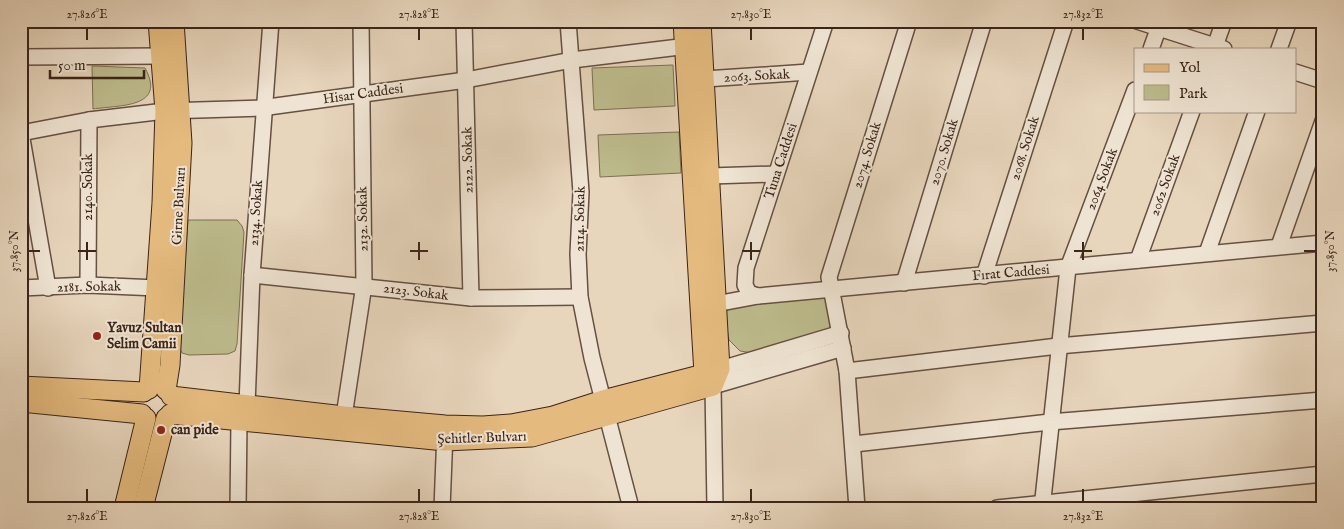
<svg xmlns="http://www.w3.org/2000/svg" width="1344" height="529" viewBox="0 0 1344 529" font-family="'IM FELL English',serif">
  <rect width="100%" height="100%" fill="#e7d5bc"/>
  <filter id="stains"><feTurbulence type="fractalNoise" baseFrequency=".004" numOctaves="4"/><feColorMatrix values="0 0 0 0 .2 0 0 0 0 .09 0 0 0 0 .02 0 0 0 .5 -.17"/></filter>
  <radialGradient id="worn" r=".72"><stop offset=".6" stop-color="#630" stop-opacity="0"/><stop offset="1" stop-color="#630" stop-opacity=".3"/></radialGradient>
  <g fill="#bdbb8c" stroke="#7c7052">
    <polygon points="673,65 675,106 594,110 592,68"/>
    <path d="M92,66L145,68C167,108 120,105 93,109Z"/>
    <polygon points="679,132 681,173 600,177 598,135"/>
    <polygon points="188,220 237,220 242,226 244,232 237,344 235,351 228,354 189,355 182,353 179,346"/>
    <path d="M822,294C829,302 832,321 829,331L753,353L740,351L729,340L723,307Z"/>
  </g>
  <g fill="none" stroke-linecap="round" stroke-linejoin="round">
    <defs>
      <g id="minor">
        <polyline points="464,21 471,298"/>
        <polyline points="568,21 581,192 578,254 580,297 592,358 631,508"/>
        <polyline points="1137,21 1224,49"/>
        <polyline points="1151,49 1161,21"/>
        <polyline points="1214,49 1224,21"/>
        <polyline points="1279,49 1289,21"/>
        <polyline points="21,57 160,56"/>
        <polyline points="1295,72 1323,81"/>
        <polyline points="705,79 809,72"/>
        <polyline points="21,133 89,120 165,111 261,108 466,80 572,60 696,45"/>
        <polyline points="21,133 48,288"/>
        <polyline points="710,176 776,174"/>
        <polyline points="1279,246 1323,121"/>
        <polyline points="1207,253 1257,111"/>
        <polyline points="1138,260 1192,111"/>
        <polyline points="252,275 471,298 580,297"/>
        <polyline points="984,276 1066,21"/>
        <polyline points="904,283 984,21"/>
        <polyline points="88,285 89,120"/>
        <polyline points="21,288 88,285 157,288"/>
        <polyline points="758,296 749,293 745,285 746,268 826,21"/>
        <polyline points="705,306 758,296 1323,243"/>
        <polyline points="847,371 1058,346 1323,323"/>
        <polyline points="713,386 843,348"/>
        <polyline points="247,405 252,275 271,21"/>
        <polyline points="344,416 364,285 361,21"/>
        <polyline points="854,444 1050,422 1323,400"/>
        <polyline points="238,508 239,422"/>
        <polyline points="442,508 445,432"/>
        <polyline points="715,508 713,386 704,374 841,333"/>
        <polyline points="857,508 847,371 829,277 909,21"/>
        <polyline points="997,508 1323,474"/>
        <polyline points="1042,508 1068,268 1135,90"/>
      </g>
      <g id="major">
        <polyline points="21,386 144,392"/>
        <polyline points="149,389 162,203 165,111 158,21"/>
        <polyline points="166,390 170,365 182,143 174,21"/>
        <polyline points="171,396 344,416 445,425 483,426 511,424 553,416 603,400 704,374 683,21"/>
        <polyline points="21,402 142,414"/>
        <polyline points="170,414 445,441 532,437 713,386 720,369 701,21"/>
        <polyline points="124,508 146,418"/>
        <polyline points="143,508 166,418"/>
      </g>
    </defs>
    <use href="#minor" stroke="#665042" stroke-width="18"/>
    <use href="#major" stroke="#3b2419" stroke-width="21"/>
    <use href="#minor" stroke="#efe4d3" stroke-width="15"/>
    <use href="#major" stroke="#e4ba7e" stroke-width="19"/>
  </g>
  <path fill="none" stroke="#3b2419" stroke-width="2" d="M87,28V40M419,28V40M751,28V40M1083,28V40M87,242V260M419,242V260M751,242V260M1083,242V260M28,251H40M78,251H96M410,251H428M742,251H760M1074,251H1092M1304,251H1316M87,489V502M419,489V502M751,489V502M1083,489V502"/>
  <g fill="#8f2418" stroke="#efe4d3" stroke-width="2">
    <circle cx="97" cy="336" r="5"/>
    <circle cx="161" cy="430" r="5"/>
  </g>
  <g text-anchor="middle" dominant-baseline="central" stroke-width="4" stroke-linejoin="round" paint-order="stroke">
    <g font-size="14" fill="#3b2419" stroke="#efe4d3">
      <text transform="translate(757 76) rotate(-3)">2063. Sokak</text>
      <text transform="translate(363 94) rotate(-8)">Hisar Caddesi</text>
      <text transform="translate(1025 148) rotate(-72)">2068. Sokak</text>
      <text transform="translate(944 152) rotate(-73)">2070. Sokak</text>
      <text transform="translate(867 155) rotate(-73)">2074. Sokak</text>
      <text transform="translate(468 160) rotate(-91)">2122. Sokak</text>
      <text transform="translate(781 161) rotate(-72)">Tuna Caddesi</text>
      <text transform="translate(1102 179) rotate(-69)">2064 Sokak</text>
      <text transform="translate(1165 185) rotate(-70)">2062 Sokak</text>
      <text transform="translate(88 187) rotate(-90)">2140. Sokak</text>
      <text transform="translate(179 206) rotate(-87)">Girne Bulvarı</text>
      <text transform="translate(256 213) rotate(-86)">2134. Sokak</text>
      <text transform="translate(363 219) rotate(-91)">2132. Sokak</text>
      <text transform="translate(580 219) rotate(-89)">2114. Sokak</text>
      <text transform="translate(1011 273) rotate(-5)">Fırat Caddesi</text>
      <text transform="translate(89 287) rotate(-1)">2181. Sokak</text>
      <text transform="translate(416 292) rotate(7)">2123. Sokak</text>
      <text transform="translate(482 438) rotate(-2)">Şehitler Bulvarı</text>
    </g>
    <g font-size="14" font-weight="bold" fill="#3b2419" stroke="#efe4d3" text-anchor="start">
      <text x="107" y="328">Yavuz Sultan<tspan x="107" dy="16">Selim Camii</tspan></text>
      <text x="171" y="430">can pide</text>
    </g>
  </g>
  <rect width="1344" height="529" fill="none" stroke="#e7d5bc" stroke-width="55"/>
  <rect x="1134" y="48" width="162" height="65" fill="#efe4d3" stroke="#a79789"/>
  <rect x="1144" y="64" width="25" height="8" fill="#e4ba7e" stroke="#a79789"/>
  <text x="1179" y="72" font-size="15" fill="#3b2419">Yol</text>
  <rect x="1144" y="85" width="25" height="15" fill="#bdbb8c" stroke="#a79789"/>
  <text x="1179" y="98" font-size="15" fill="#3b2419">Park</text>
  <path d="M50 70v8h94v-8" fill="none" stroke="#3b2419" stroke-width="2.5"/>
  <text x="58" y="70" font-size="15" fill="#3b2419" stroke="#efe4d3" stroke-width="4" paint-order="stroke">50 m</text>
  <rect x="28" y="28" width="1288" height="474" fill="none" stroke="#3b2419" stroke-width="2"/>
  <g font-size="12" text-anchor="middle" fill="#3b2419">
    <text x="87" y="18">27.826°E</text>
    <text x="419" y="18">27.828°E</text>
    <text x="751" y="18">27.830°E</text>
    <text x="1083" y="18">27.832°E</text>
    <text transform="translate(14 251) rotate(-90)" y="4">37.850°N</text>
    <text transform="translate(1330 251) rotate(-90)" y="4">37.850°N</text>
    <text x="87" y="520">27.826°E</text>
    <text x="419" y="520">27.828°E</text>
    <text x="751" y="520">27.830°E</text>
    <text x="1083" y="520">27.832°E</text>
  </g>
  <rect width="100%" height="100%" filter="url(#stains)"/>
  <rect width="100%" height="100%" fill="url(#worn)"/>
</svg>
